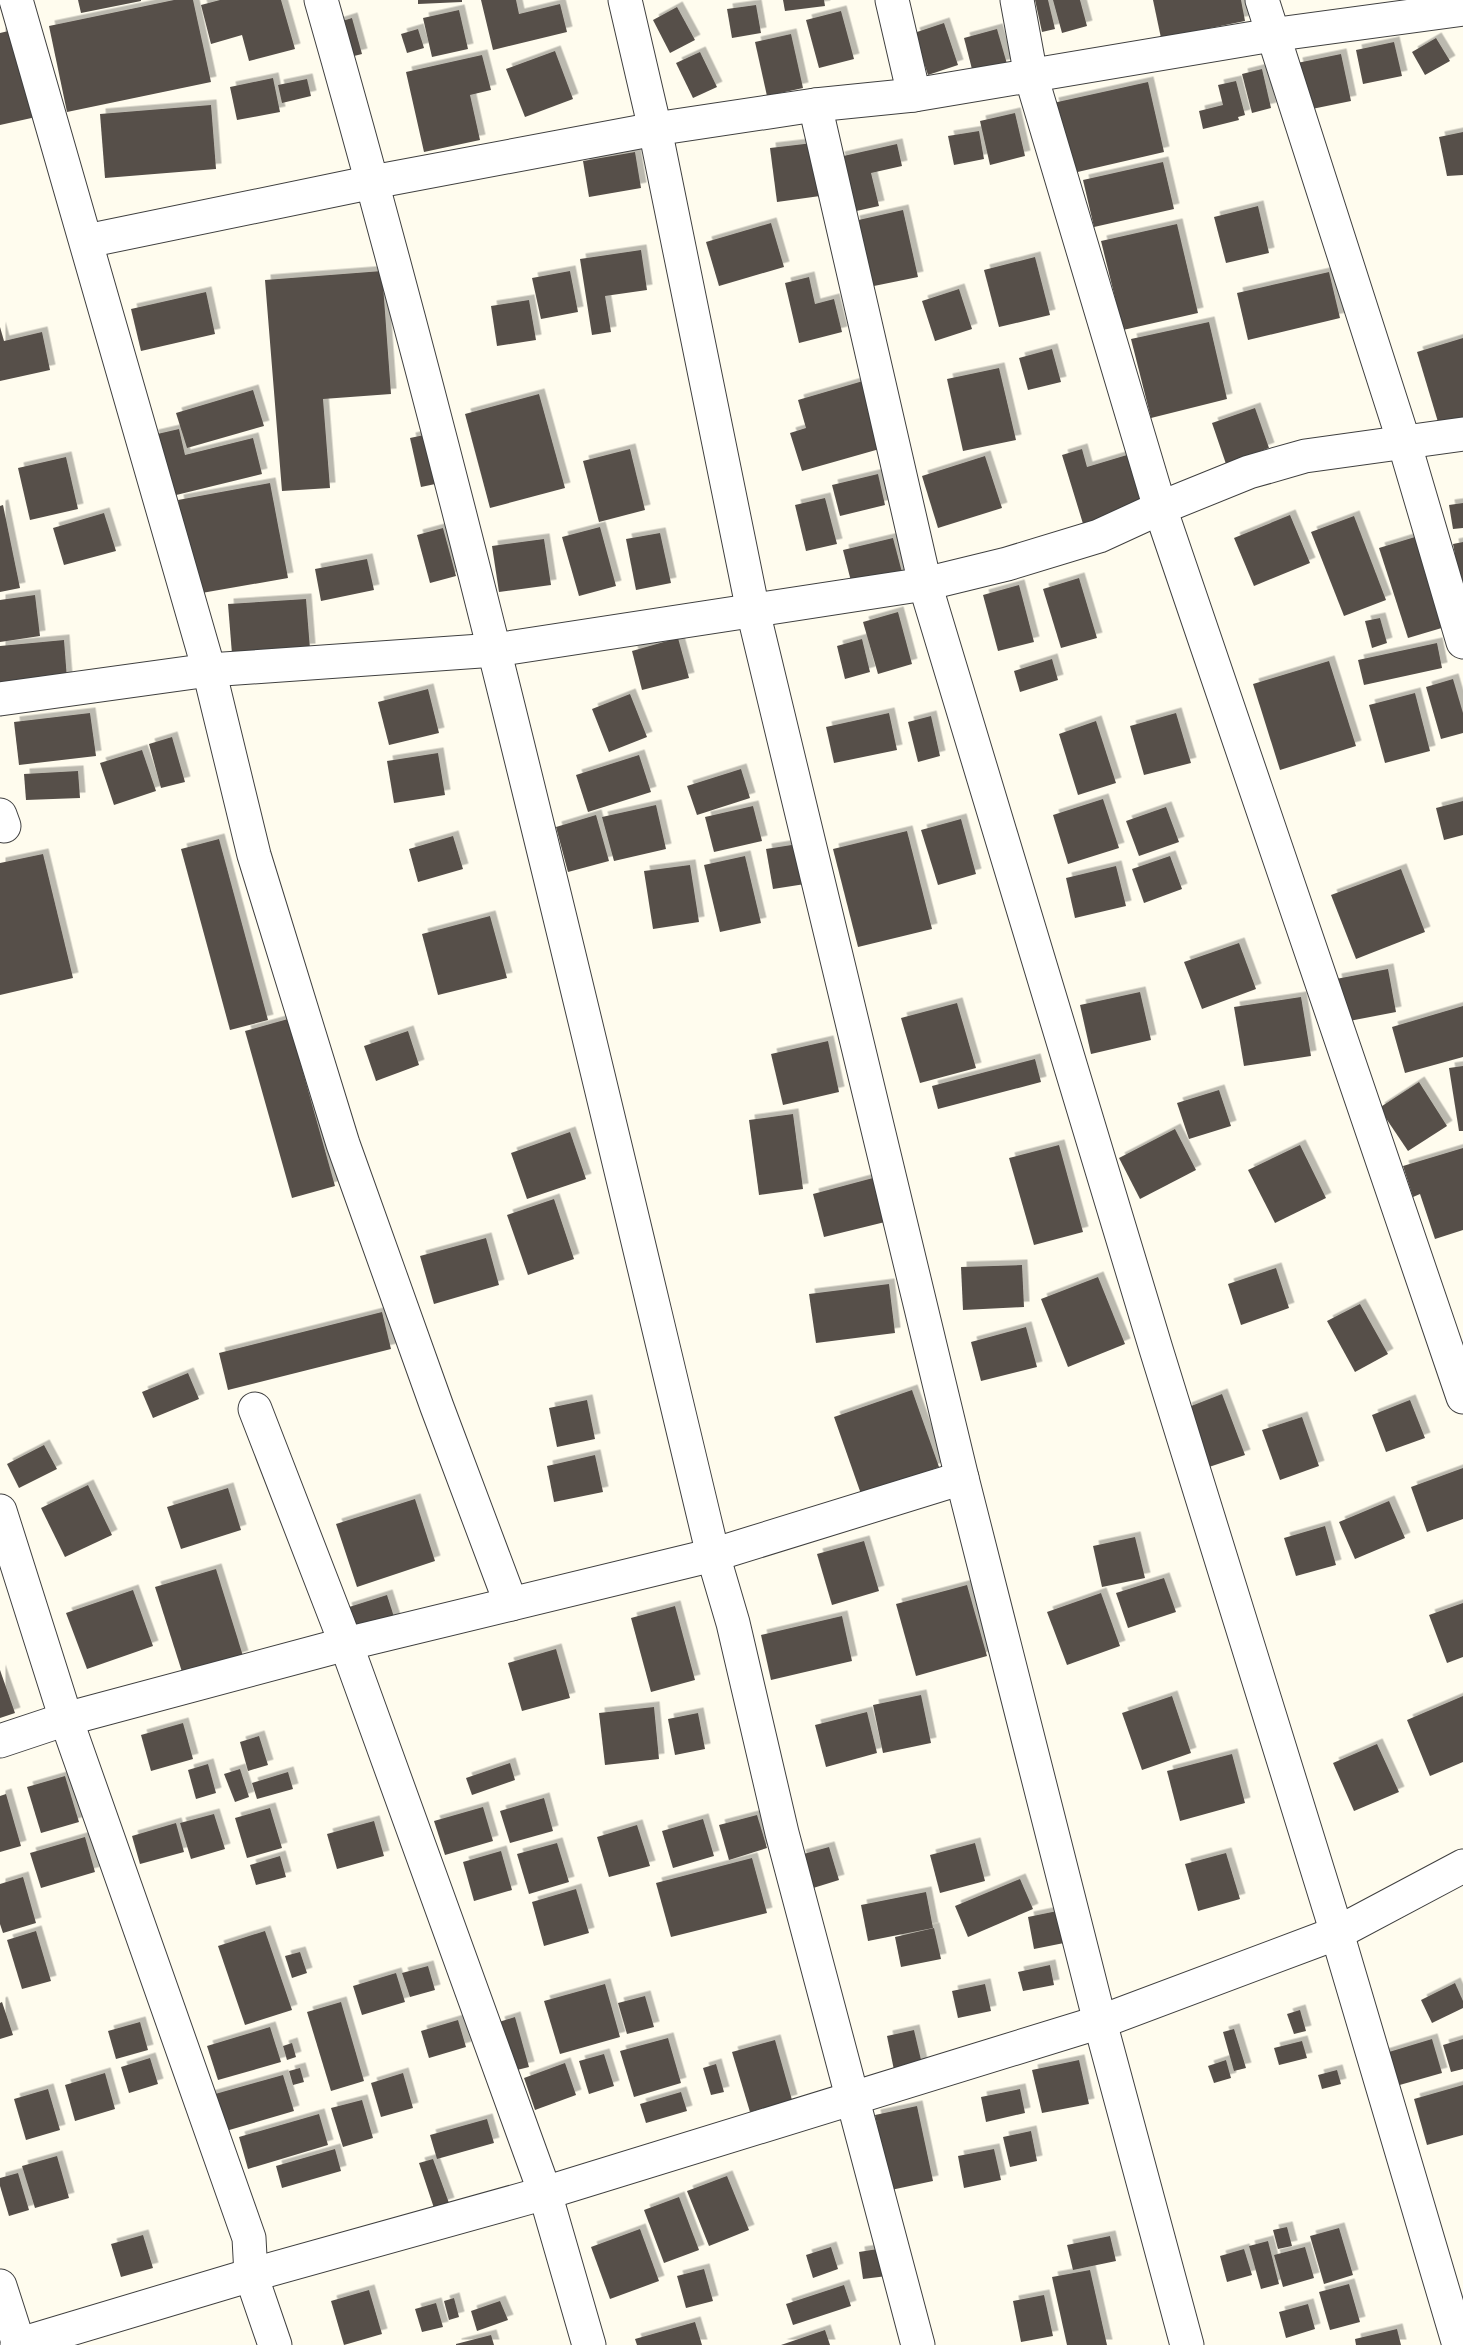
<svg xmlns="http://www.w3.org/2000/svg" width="1463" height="2345" viewBox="0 0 1463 2345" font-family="Merriweather,serif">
  <defs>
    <filter id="shadow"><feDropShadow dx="5.5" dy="-5.5" stdDeviation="0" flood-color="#0004"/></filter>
  </defs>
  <rect width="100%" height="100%" fill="#fffcee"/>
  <g fill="#564f49" filter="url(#shadow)">
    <polygon points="78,0 141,0 141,1 81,13"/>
    <polygon points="174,0 193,0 211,82 67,112 49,26"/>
    <polygon points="220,0 281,0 295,49 249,61 242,35 211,44 201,5"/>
    <polygon points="418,0 462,0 462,2 418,4"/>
    <polygon points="481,0 516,0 519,14 560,4 567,32 493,50"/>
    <polygon points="783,0 824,0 825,6 785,11"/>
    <polygon points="1035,0 1048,0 1055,29 1042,32"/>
    <polygon points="1053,0 1080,0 1087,26 1062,33"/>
    <polygon points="1153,0 1241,0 1245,21 1161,38"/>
    <polygon points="756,5 761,33 732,38 727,9"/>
    <polygon points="677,7 695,40 670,53 653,20"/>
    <polygon points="459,10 468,49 432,57 423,18"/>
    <polygon points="841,11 854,59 819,68 806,20"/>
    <polygon points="352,18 362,54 342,59 333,24"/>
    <polygon points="944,23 958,65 928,75 914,33"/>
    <polygon points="17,29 36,117 0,125 0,33"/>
    <polygon points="418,29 424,48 407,53 401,34"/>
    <polygon points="997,29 1007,64 973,73 964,38"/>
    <polygon points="791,34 803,88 767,96 755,42"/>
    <polygon points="1436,38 1450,61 1425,75 1412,52"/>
    <polygon points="1394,42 1402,76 1363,84 1356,50"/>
    <polygon points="555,51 573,99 525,117 506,69"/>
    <polygon points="700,52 717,87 693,98 676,63"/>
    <polygon points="1341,54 1351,101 1307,110 1297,63"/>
    <polygon points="482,55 491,90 470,95 480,140 424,152 406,72"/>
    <polygon points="1262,69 1271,108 1252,113 1242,74"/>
    <polygon points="273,78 280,112 237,120 230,87"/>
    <polygon points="307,79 311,96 282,103 278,85"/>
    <polygon points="1236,81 1245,115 1238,117 1239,120 1203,129 1199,111 1223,105 1218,85"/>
    <polygon points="1148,82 1164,152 1069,174 1053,103"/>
    <polygon points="211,105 216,169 105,178 100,114"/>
    <polygon points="1015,113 1025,156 990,165 980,121"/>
    <polygon points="979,131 984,159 954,165 948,136"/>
    <polygon points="1463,132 1463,175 1447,176 1439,137"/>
    <polygon points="813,143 820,196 777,202 770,148"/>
    <polygon points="897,144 902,166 871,173 879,206 852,212 839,157"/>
    <polygon points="635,152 641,188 589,197 583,161"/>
    <polygon points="1163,162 1174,209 1094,227 1083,180"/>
    <polygon points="1258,206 1269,253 1226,263 1214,217"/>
    <polygon points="903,210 918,277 869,287 854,221"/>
    <polygon points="771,223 784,267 719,286 706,242"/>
    <polygon points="1177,224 1198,313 1123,330 1101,241"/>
    <polygon points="641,250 647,290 605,296 611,332 592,335 580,259"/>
    <polygon points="1035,257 1050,315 999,327 984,270"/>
    <polygon points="382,271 391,394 323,399 330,488 282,491 265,280"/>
    <polygon points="570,271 578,312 541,319 532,278"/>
    <polygon points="1329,272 1340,318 1248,340 1237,293"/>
    <polygon points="809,277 815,304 834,299 842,332 799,343 785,283"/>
    <polygon points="959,289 972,329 935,341 922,301"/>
    <polygon points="206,292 215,334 141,351 131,309"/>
    <polygon points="529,300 536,340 497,346 491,306"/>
    <polygon points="1209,322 1227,399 1151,418 1131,339"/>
    <polygon points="0,327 4,341 42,332 50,370 0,381"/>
    <polygon points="1463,338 1463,425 1441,432 1417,352"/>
    <polygon points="1052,349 1061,382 1028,390 1019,358"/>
    <polygon points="999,368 1016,440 963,451 947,379"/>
    <polygon points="863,381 883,448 802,471 790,433 806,428 798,400"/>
    <polygon points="253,390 264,426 187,448 176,413"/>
    <polygon points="539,394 565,488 490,508 465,414"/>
    <polygon points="1255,408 1269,448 1226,464 1212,423"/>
    <polygon points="179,429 185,455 253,438 262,474 168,497 153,435"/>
    <polygon points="429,434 440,483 421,487 410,438"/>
    <polygon points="630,449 645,510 599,522 583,461"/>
    <polygon points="1082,449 1087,467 1127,455 1143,509 1084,527 1062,455"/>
    <polygon points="985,456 1002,508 938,528 922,476"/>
    <polygon points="66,457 78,509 30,520 18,468"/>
    <polygon points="878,474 885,505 840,516 832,485"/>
    <polygon points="270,483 288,578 196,594 178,500"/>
    <polygon points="825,498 837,544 806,551 795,505"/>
    <polygon points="1463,503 1463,528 1453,529 1449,505"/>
    <polygon points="3,505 20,588 0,592 0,506"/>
    <polygon points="104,513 116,551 64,565 53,528"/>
    <polygon points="1290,515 1310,563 1254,586 1234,538"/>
    <polygon points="1354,516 1386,600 1344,616 1311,532"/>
    <polygon points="600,527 616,586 579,596 562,537"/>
    <polygon points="443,528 456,576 430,583 417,535"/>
    <polygon points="660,533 671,583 636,590 626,539"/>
    <polygon points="1415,537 1445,627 1408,638 1379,548"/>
    <polygon points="893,538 903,576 853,589 843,550"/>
    <polygon points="544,539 551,585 499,592 492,546"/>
    <polygon points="1463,542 1463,582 1460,582 1453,544"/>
    <polygon points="367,559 374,590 321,601 315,569"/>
    <polygon points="1079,578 1097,638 1061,648 1043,589"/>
    <polygon points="1019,585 1034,642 998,651 983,595"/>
    <polygon points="35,595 40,636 0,642 0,600"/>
    <polygon points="306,599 310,649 232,654 228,604"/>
    <polygon points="898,612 912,664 878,674 863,622"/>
    <polygon points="1380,618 1387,643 1372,648 1365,621"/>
    <polygon points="678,638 689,678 642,690 632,651"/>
    <polygon points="862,639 870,672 845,679 837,646"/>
    <polygon points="64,640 67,679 0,686 0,646"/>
    <polygon points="1437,643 1442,668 1364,685 1358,660"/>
    <polygon points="1052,659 1058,680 1020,692 1014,671"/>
    <polygon points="1329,661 1356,746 1280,770 1253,684"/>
    <polygon points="1453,679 1463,713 1463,733 1441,739 1426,687"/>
    <polygon points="428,689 439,733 389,745 378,702"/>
    <polygon points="1415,693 1430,751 1385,763 1369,705"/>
    <polygon points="630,694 647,737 609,752 592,709"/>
    <polygon points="90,713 96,756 19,765 14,722"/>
    <polygon points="889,713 897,750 834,763 826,727"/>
    <polygon points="1176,713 1191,763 1144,775 1130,726"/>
    <polygon points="931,716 940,756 918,762 908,722"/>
    <polygon points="1096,721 1116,783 1078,795 1059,734"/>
    <polygon points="172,737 185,782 161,788 149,744"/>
    <polygon points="142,750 156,791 114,805 100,763"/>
    <polygon points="438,753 445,795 394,803 387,761"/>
    <polygon points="639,755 651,792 588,812 576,775"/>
    <polygon points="741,769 750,798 697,815 687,786"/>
    <polygon points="78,771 80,798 26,800 24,774"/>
    <polygon points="1103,799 1119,848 1068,864 1053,815"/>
    <polygon points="1463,801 1463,835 1444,840 1436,808"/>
    <polygon points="656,805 666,849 614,861 602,817"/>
    <polygon points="753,806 762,841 714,852 705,817"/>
    <polygon points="1166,807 1179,842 1139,856 1126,821"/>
    <polygon points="596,815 609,861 568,872 556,827"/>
    <polygon points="961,819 976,874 938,885 921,830"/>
    <polygon points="907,831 932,929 858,947 833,849"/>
    <polygon points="453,836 463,869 418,882 409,849"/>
    <polygon points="219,839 268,1020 230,1030 181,849"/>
    <polygon points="798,844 805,884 773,889 766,849"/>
    <polygon points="43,854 73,978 0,995 0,863"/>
    <polygon points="745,856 761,923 720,932 704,865"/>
    <polygon points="1170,856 1182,889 1144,903 1132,869"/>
    <polygon points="690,865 699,922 653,929 644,871"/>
    <polygon points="1116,866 1126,906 1075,918 1066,878"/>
    <polygon points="1401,869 1425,932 1356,959 1331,895"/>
    <polygon points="490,916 507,978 438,995 422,934"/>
    <polygon points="1239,943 1256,989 1202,1009 1184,962"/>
    <polygon points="1388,969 1396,1012 1344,1022 1336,979"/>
    <polygon points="1140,992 1151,1040 1091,1054 1080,1005"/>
    <polygon points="1301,997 1311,1056 1244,1066 1234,1007"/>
    <polygon points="957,1003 976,1068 920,1083 901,1018"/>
    <polygon points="1463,1006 1463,1057 1405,1073 1392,1027"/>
    <polygon points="288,1019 335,1186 292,1198 245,1031"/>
    <polygon points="408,1031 419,1065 376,1081 364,1046"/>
    <polygon points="828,1041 839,1092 783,1105 771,1054"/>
    <polygon points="1035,1059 1041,1082 938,1109 932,1086"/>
    <polygon points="1463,1066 1463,1131 1459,1131 1449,1068"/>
    <polygon points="1419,1082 1447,1126 1408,1151 1379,1108"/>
    <polygon points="1219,1090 1231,1126 1189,1139 1177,1103"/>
    <polygon points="793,1114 803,1189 759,1195 749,1120"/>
    <polygon points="1175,1129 1196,1170 1140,1199 1119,1158"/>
    <polygon points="570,1132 586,1179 527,1199 511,1153"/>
    <polygon points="1059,1145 1083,1232 1034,1245 1009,1158"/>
    <polygon points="1300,1145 1326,1198 1275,1223 1248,1170"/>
    <polygon points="1463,1148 1463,1230 1435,1239 1420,1194 1413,1197 1403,1166"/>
    <polygon points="873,1178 885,1222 824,1237 813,1194"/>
    <polygon points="554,1199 574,1259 528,1275 507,1215"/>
    <polygon points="486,1238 499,1285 434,1304 420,1256"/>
    <polygon points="1022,1265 1024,1307 963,1310 961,1267"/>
    <polygon points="1276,1268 1289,1308 1241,1325 1228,1284"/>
    <polygon points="1098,1277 1125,1344 1068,1367 1041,1299"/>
    <polygon points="889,1284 895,1333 816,1343 809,1294"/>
    <polygon points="1360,1304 1388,1354 1355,1372 1327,1321"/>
    <polygon points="382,1312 391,1349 228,1390 219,1353"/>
    <polygon points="1026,1327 1037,1367 981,1381 971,1342"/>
    <polygon points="188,1373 199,1399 153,1418 142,1392"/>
    <polygon points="912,1390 939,1467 861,1494 834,1417"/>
    <polygon points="1222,1394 1245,1455 1209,1467 1186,1408"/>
    <polygon points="587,1400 595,1439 557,1447 549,1408"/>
    <polygon points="1410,1400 1425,1438 1386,1452 1372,1415"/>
    <polygon points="1302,1417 1319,1466 1280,1480 1262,1430"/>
    <polygon points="44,1445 57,1469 19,1488 7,1464"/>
    <polygon points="595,1455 603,1492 554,1502 547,1466"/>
    <polygon points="1463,1468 1463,1519 1427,1532 1411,1487"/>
    <polygon points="88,1485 112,1535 65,1557 41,1508"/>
    <polygon points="228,1488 241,1530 181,1549 167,1507"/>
    <polygon points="415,1499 435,1561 357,1587 336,1524"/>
    <polygon points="1389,1501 1405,1538 1355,1559 1339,1522"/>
    <polygon points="1325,1526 1336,1565 1296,1576 1284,1538"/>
    <polygon points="1135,1537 1145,1578 1102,1587 1093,1546"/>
    <polygon points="864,1541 879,1591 832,1605 817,1554"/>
    <polygon points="216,1569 243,1656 183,1675 155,1587"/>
    <polygon points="1164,1578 1176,1612 1128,1628 1116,1593"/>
    <polygon points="967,1585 987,1656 916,1676 896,1604"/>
    <polygon points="133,1590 153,1646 87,1669 66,1613"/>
    <polygon points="1101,1593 1120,1646 1067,1665 1047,1612"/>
    <polygon points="387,1595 395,1620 354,1633 346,1608"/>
    <polygon points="1463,1603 1463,1657 1447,1663 1429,1615"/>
    <polygon points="675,1606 695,1680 651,1692 631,1618"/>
    <polygon points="842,1616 852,1661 771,1680 761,1635"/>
    <polygon points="556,1649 570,1698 522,1711 508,1663"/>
    <polygon points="0,1670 15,1713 0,1718"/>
    <polygon points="921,1695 931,1743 883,1753 873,1705"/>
    <polygon points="1172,1696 1191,1753 1142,1770 1122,1713"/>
    <polygon points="1463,1696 1463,1762 1430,1776 1407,1720"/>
    <polygon points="654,1707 659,1759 605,1765 599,1713"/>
    <polygon points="867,1712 877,1753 826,1767 815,1725"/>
    <polygon points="698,1713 705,1749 675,1755 668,1719"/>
    <polygon points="183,1723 193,1759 151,1771 141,1735"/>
    <polygon points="259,1736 268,1765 248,1771 240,1742"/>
    <polygon points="1377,1744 1399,1792 1354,1811 1333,1763"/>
    <polygon points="1232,1754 1245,1803 1180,1821 1167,1771"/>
    <polygon points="510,1763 515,1780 472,1795 466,1778"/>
    <polygon points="208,1764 216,1793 196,1799 188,1770"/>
    <polygon points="240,1769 249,1797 235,1802 224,1774"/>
    <polygon points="288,1772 293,1789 257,1799 252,1783"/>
    <polygon points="65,1776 79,1822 41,1833 27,1787"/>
    <polygon points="6,1794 21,1846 0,1852 0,1796"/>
    <polygon points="544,1798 553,1831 510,1843 500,1811"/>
    <polygon points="483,1807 493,1841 445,1855 434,1821"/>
    <polygon points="270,1808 282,1848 247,1858 235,1818"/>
    <polygon points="214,1814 225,1849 191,1859 180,1823"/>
    <polygon points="757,1815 767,1848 729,1860 719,1825"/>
    <polygon points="703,1819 714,1856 673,1868 662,1831"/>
    <polygon points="374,1821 384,1856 337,1869 327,1834"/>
    <polygon points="176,1823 184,1852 140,1864 132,1836"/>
    <polygon points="637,1825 650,1866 609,1877 597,1837"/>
    <polygon points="85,1837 95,1872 41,1888 30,1853"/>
    <polygon points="557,1843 569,1882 529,1894 517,1854"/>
    <polygon points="975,1843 985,1881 940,1893 930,1855"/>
    <polygon points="829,1847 839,1880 810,1889 800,1855"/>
    <polygon points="501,1851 512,1890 474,1901 463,1862"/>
    <polygon points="1226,1853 1240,1899 1198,1911 1185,1864"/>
    <polygon points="280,1856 286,1877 256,1885 250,1865"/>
    <polygon points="752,1858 767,1913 671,1937 656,1883"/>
    <polygon points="23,1877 36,1923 3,1933 0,1924 0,1884"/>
    <polygon points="1020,1879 1033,1909 968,1937 955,1906"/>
    <polygon points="576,1889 589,1933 544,1946 532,1902"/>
    <polygon points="926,1892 933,1928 868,1941 861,1905"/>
    <polygon points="1062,1910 1069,1942 1034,1949 1028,1917"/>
    <polygon points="934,1928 941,1959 901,1967 895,1937"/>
    <polygon points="36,1931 51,1981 22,1989 7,1940"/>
    <polygon points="265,1931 292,2010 245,2025 218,1946"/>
    <polygon points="300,1952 307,1973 292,1978 285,1956"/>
    <polygon points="1050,1965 1054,1985 1023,1991 1018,1972"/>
    <polygon points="428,1966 435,1990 410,1997 402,1973"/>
    <polygon points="396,1973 405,2002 362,2015 353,1986"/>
    <polygon points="1455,1983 1463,2001 1463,2008 1432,2023 1421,2000"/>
    <polygon points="605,1984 620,2037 560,2054 544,2001"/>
    <polygon points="985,1984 991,2011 958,2018 952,1991"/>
    <polygon points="645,1996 654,2027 627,2034 618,2003"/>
    <polygon points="2,2002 13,2035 0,2039 0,2003"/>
    <polygon points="341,2002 364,2081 331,2091 307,2012"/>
    <polygon points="1300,2010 1306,2031 1294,2034 1287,2014"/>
    <polygon points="515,2017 529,2067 513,2071 499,2022"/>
    <polygon points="458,2020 466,2047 429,2058 421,2031"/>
    <polygon points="140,2022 148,2050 116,2059 108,2031"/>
    <polygon points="270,2027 281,2062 218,2080 207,2046"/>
    <polygon points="1234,2029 1246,2068 1234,2071 1223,2032"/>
    <polygon points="914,2030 922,2064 894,2070 887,2036"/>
    <polygon points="668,2038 681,2083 634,2097 620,2051"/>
    <polygon points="1432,2039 1442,2073 1389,2088 1379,2055"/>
    <polygon points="1463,2039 1463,2069 1451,2072 1443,2045"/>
    <polygon points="775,2040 792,2100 750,2112 732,2052"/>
    <polygon points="1302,2041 1307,2058 1279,2065 1274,2048"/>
    <polygon points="292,2043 296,2057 287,2060 283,2046"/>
    <polygon points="604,2054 614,2086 589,2094 579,2061"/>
    <polygon points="150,2058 158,2084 129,2093 121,2067"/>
    <polygon points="1079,2060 1089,2104 1042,2113 1032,2070"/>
    <polygon points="1226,2060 1231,2078 1214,2083 1208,2066"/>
    <polygon points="565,2063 576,2095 535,2110 524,2078"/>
    <polygon points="716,2064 724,2092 711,2095 703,2068"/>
    <polygon points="300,2068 304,2082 293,2085 289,2071"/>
    <polygon points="1337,2070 1341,2084 1322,2089 1318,2075"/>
    <polygon points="105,2073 115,2109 75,2121 65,2085"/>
    <polygon points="403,2073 413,2108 381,2117 371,2083"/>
    <polygon points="283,2075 294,2111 219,2133 208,2096"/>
    <polygon points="1463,2085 1463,2135 1427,2145 1414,2099"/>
    <polygon points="48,2089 60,2130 26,2140 14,2099"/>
    <polygon points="1020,2089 1025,2113 986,2122 981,2097"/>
    <polygon points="681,2092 687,2111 646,2123 640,2104"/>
    <polygon points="362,2100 373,2138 343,2147 331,2108"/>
    <polygon points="917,2106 933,2181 891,2190 875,2115"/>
    <polygon points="319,2114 328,2145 248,2169 239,2137"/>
    <polygon points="487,2119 494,2143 437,2159 430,2135"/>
    <polygon points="1031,2131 1037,2161 1010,2167 1003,2137"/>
    <polygon points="335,2149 341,2171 282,2188 276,2166"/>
    <polygon points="994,2149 1001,2180 964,2188 958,2156"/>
    <polygon points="57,2156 69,2198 35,2208 22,2166"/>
    <polygon points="433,2159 449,2203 434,2208 419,2163"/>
    <polygon points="18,2173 29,2210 9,2216 0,2186 0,2178"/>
    <polygon points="727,2176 749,2230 709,2246 687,2191"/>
    <polygon points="679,2197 699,2250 664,2263 644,2210"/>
    <polygon points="1287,2227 1292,2246 1278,2249 1273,2230"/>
    <polygon points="1339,2228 1353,2275 1324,2284 1310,2236"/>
    <polygon points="640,2229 659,2281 610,2299 591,2247"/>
    <polygon points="143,2235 153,2268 121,2277 111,2244"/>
    <polygon points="1110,2236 1116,2261 1073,2270 1067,2245"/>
    <polygon points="1268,2241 1279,2284 1261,2289 1249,2246"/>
    <polygon points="831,2247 838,2269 813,2278 806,2255"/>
    <polygon points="1305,2247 1314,2278 1283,2287 1274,2255"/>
    <polygon points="884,2248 887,2276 863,2279 859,2252"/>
    <polygon points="1244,2249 1252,2275 1227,2282 1220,2256"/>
    <polygon points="704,2269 713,2301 686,2308 677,2276"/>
    <polygon points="1090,2270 1107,2345 1067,2345 1052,2277"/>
    <polygon points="1349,2284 1360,2322 1330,2330 1319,2292"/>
    <polygon points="844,2285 851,2306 793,2325 786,2304"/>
    <polygon points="369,2290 382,2334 344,2345 331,2301"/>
    <polygon points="1044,2295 1053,2336 1021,2342 1013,2301"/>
    <polygon points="454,2298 459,2317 449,2320 444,2301"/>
    <polygon points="500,2301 508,2320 477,2331 471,2311"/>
    <polygon points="436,2303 443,2327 422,2332 415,2309"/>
    <polygon points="1308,2304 1315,2329 1286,2338 1279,2312"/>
    <polygon points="695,2322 702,2345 637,2345 635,2339"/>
    <polygon points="1397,2329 1401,2345 1356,2345 1355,2339"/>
    <polygon points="825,2330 830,2345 781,2345"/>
    <polygon points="491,2335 494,2345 456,2345 456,2344"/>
  </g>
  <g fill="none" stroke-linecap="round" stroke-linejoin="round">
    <defs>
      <g id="street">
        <polyline points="16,0 209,670 254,855 343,1144 437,1407 511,1604"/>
        <path d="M321,0C468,514 588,1035 713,1555L733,1623L782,1833L918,2345"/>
        <polyline points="625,0 655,129 753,611 962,1478 1100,2022 1187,2345"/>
        <polyline points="892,0 914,95"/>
        <polyline points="1017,0 1031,76 1160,508 1463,1397"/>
        <polyline points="1262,0 1404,442 1463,642"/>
        <polyline points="815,105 925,584 1156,1349 1337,1933 1459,2345"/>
        <polyline points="87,241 373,182 655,129 815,105 914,95 1272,35 1463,9"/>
        <polyline points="0,699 209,670 495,650 925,584 1007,564 1099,536 1160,508 1249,472 1305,456 1463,434"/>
        <polyline points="0,815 4,826"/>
        <polyline points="255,1409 346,1644 545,2193 589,2345"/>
        <polyline points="0,1511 66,1719 249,2238 251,2275 275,2345"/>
        <polyline points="0,1741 66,1719 346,1644 713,1555 962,1478"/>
        <polyline points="0,2286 19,2345"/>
        <polyline points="17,2345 251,2275 545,2193 1100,2022 1337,1933 1463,1866"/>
      </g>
    </defs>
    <use href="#street" stroke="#404040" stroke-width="35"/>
    <use href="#street" stroke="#fff" stroke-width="33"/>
  </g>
</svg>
